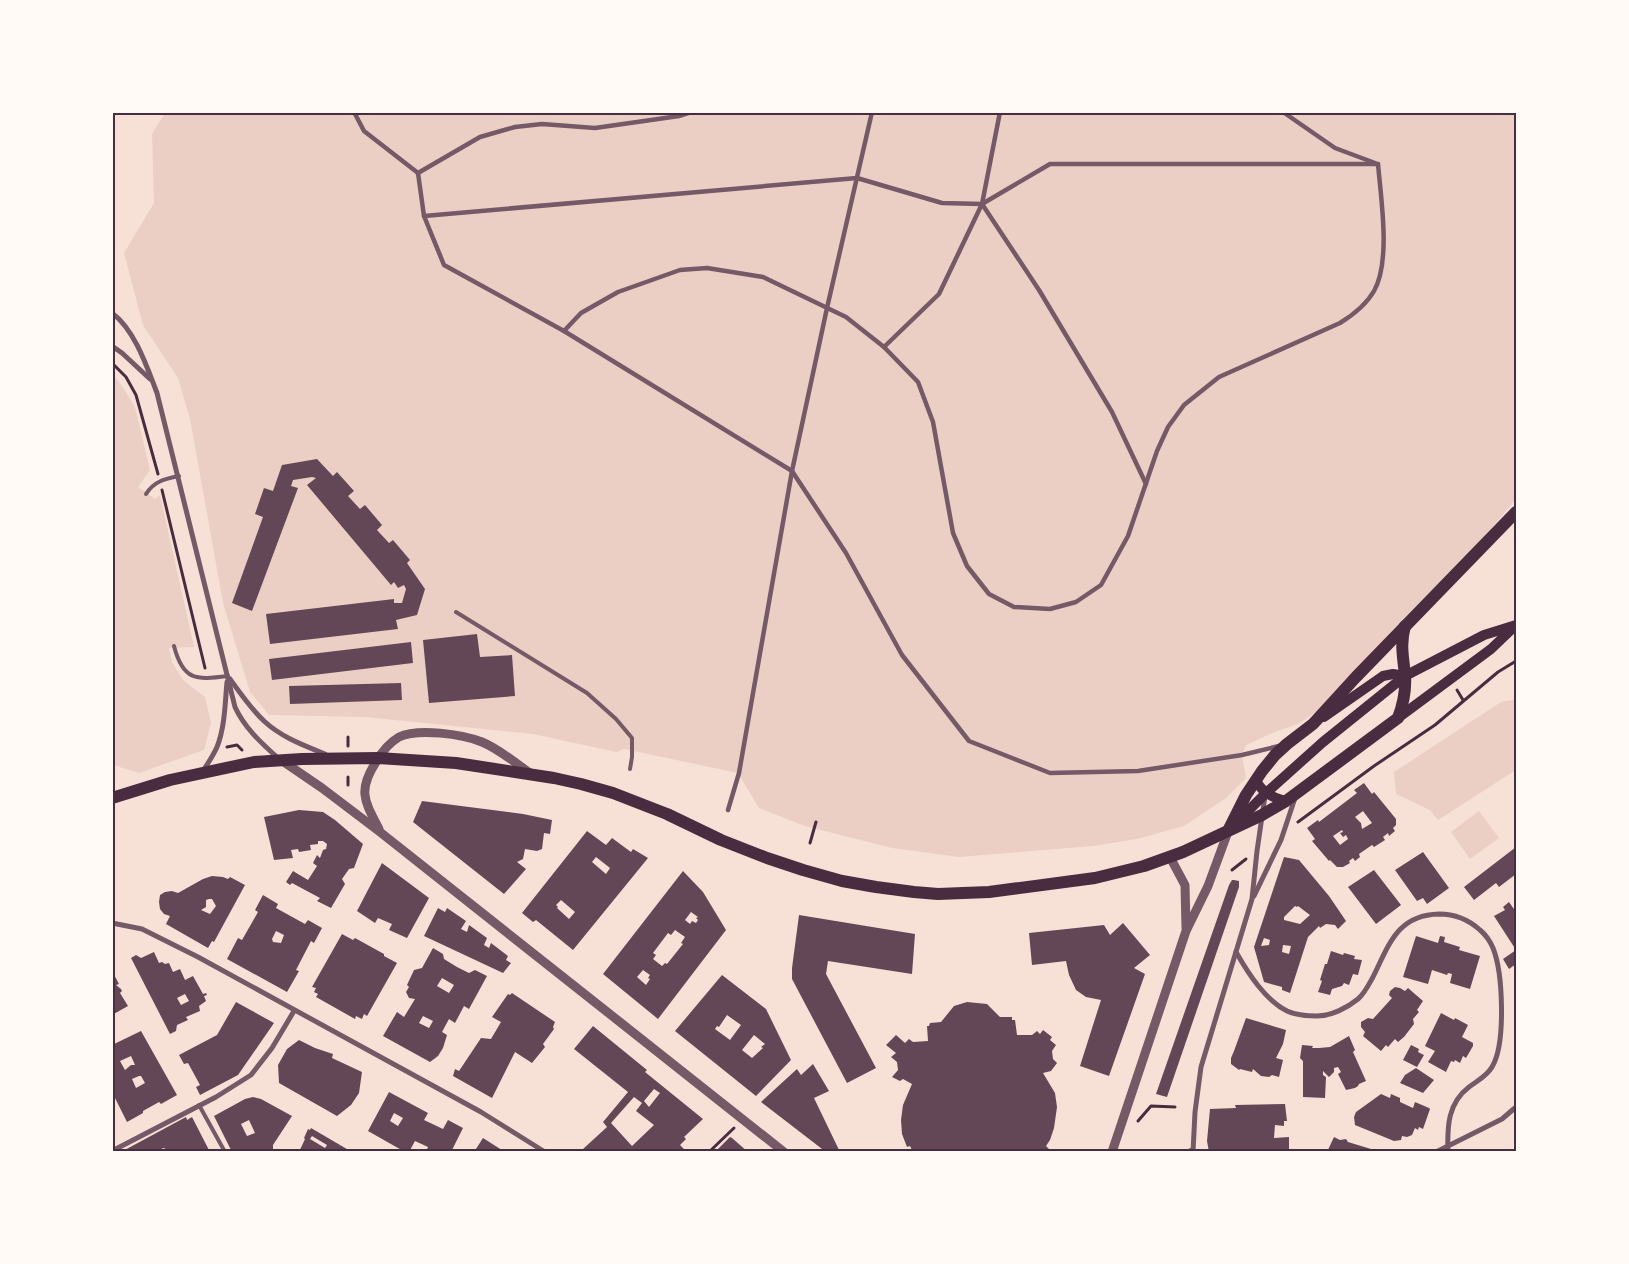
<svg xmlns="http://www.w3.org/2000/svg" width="1629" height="1264" viewBox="0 0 1629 1264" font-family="Roboto,sans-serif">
  <rect width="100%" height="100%" fill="#f7e1d7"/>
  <g fill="#ebcfc5">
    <polygon points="165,113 1516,113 1516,499 1468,556 1338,697 1298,724 1275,732 1246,745 1242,755 1246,778 1226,798 1184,826 1137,839 1093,846 959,857 892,848 805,826 759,808 738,773 624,749 616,752 533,734 365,717 269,715 250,692 223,603 190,419 178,378 143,325 124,253 154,203 152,134"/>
    <polygon points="113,375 122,386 135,407 150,470 138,487 155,499 160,495 194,647 169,648 172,662 183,680 205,697 211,723 204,750 139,773 113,765"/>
    <polygon points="1516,699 1516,770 1438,820 1430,810 1396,794 1394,772 1501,702"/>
    <polygon points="1479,811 1499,838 1470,859 1451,832"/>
  </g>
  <g fill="#644757" fill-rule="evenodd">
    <polygon points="317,459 333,476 337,472 354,491 348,496 360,509 365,505 382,525 377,530 389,543 393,540 410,560 407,563 425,589 417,615 396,620 398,629 270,644 266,614 394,599 394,603 402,603 406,589 404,585 398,588 394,582 391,585 307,485 316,478 312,477 293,480 291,486 298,488 252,611 232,603 263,517 255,514 264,488 273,491 282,465"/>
    <polygon points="477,634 480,657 512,655 515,696 429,703 423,640"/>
    <polygon points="411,642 413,663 272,680 269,659"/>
    <polygon points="401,683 402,700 290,704 289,686"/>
    <path d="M1364,783L1372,794L1374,792L1396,819V825L1393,828L1395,831L1389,836L1388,833L1383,837L1385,840L1374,847L1372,845L1359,854L1360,857L1355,861L1353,858L1349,861L1350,863L1343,867H1337L1330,860L1329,861L1312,841L1315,839L1307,828L1318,820L1319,822L1357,793L1354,790ZM1363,811L1372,823L1362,829L1361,823L1355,817ZM1342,830L1343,832L1340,833L1343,837L1346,835L1348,839L1340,845L1333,836Z"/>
    <polygon points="422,801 523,814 552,820 550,834 544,833 542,849 537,851 525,849 523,859 517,862 526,869 504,894 413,822"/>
    <polygon points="299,810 323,812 335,820 363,844 354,868 349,869 342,879 345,884 331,908 317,901 320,898 292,883 290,885 286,882 293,871 308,880 317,866 313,863 317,855 320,858 323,850 326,849 327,844 323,841 318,841 318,844 310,845 311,850 299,852 298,849 291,850 293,858 274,860 264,817"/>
    <path d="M587,831L606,845L612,838L631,852L633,849L648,858L573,950L536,920L533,922L522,913ZM596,857L610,868L606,874L592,862ZM561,900L575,912L569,919L557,908L558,907L556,905Z"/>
    <polygon points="1516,847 1516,874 1499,887 1496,883 1474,900 1464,887"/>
    <polygon points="1423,852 1449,888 1427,904 1423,898 1417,901 1395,870"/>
    <path d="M1284,857L1299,860L1329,896L1346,921L1338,929L1335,925L1326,924L1320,928L1319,926L1308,937L1290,993L1282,990V987L1264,982L1254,947ZM1295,906L1297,907L1298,906L1310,915L1300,924L1284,920V917ZM1264,938L1270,940L1269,945L1261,946ZM1283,945L1291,946L1289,954L1282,952Z"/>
    <polygon points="382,863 429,898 407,938 389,930 392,924 378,918 375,923 357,911"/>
    <polygon points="1374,870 1401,905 1376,924 1348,887"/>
    <path d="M683,871L703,892L726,930L658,1019L603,974ZM691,912L698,917L696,918L698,920L696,923L692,921L690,924L685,920ZM675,930L685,937L681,943L683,944L667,964L665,963L662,966L653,959L656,955L653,953L668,933L671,935ZM643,970L650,975L648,978L650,979L646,985L637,977Z"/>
    <path d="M212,876L223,877L228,879L230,877L245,885L214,942L212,941L208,948L166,924L170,916L164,914L160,909L159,902L160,895L165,892L172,891L178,893L203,879ZM209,899H212L216,906L210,914L201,910L206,907V900Z"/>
    <polygon points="1232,880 1234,880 1239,881 1239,887 1167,1097 1156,1094 1229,885"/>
    <path d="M263,895L278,904L276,908L305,924L308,920L322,928L314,943L311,941L296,970L299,971L287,992L227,959L238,938L242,940L258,912L255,910ZM276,931L284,935L281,943L273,942L272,939Z"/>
    <polygon points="1509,902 1516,912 1516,964 1509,969 1503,959 1516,950 1494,916 1505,910 1503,907"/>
    <polygon points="438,908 445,912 447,908 466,921 461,929 467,932 469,925 487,938 484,945 489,948 491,943 508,956 506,960 511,963 503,973 424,936"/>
    <polygon points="799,915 915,934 912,974 828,961 826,974 876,1068 847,1083 792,979 792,968"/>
    <polygon points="1123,923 1150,955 1134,968 1145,974 1109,1076 1080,1066 1101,1000 1086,997 1076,990 1069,975 1066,961 1032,965 1029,933 1104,925 1110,935"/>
    <polygon points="342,934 353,940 355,938 384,954 384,956 397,963 367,1016 364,1014 362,1019 356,1016 355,1019 316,997 318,994 314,992 316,988 312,987"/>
    <polygon points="1416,936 1438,943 1440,936 1445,937 1444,942 1460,947 1459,950 1480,956 1470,989 1450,983 1452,974 1448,973 1447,975 1432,970 1428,984 1403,977"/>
    <path d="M433,948L443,954L444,959L457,967L469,973L475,970L487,976L469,1009L464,1006L455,1023L449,1019L442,1032L447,1035L443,1048L438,1056L430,1062L383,1036L397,1012L404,1017L415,999L409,998L406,992L409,987L407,985L414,970L422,968ZM442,978L454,985L449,993L437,986ZM423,1016L433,1021L429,1028L419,1023Z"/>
    <polygon points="1331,951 1343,955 1344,953 1355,956 1354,959 1362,960 1358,975 1353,974 1349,985 1344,983 1342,986 1332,989 1330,995 1318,992 1322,981 1320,980 1325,964 1327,964"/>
    <path d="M154,952L159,963L162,962L165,964L169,963L173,972L180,969L185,980L193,976L203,994L206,993L207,995L204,996L206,1001L199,1006L200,1011L186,1017L188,1020L177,1025L176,1031L170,1034L131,958L136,955L141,958ZM185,994L189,1001L181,1005L177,998Z"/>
    <polygon points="112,971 119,984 116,985 121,989 122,991 120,993 128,1006 112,1015"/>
    <path d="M722,975L766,1009L791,1060L756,1096L675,1031ZM727,1015L741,1025L730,1040L715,1029L717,1026L719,1027ZM754,1035L765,1044L761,1047L763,1048L752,1058L742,1050Z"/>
    <polygon points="1395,987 1400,988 1405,991 1408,988 1423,1001 1417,1010 1419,1012 1413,1019 1414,1024 1404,1037 1398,1042 1395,1039 1388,1047 1386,1045 1381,1051 1363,1036 1365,1032 1361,1027 1361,1022 1368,1018 1373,1019 1392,998 1389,995 1390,991"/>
    <polygon points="512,993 555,1022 553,1027 554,1029 543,1044 545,1047 532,1063 515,1052 492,1098 453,1076 455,1069 459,1071 481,1038 491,1039 501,1022 492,1017 508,994 510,995"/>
    <polygon points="236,1002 274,1023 238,1075 200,1095 196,1087 200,1085 188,1063 184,1064 179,1055 217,1035"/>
    <polygon points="967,1002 987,1004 1000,1017 1012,1017 1012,1020 1015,1020 1017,1035 1032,1035 1037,1031 1040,1034 1043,1030 1052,1037 1050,1040 1056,1045 1052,1051 1053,1059 1057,1063 1051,1071 1043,1073 1055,1093 1057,1107 1054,1128 1050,1140 1046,1146 1052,1152 913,1152 910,1146 907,1147 902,1134 901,1120 903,1105 912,1084 903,1079 900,1081 892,1077 898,1070 897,1062 891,1057 896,1053 886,1045 896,1035 905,1043 909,1039 913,1042 928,1041 927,1026 929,1026 930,1023 941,1022 954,1006"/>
    <polygon points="1441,1013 1454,1020 1455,1018 1468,1025 1462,1037 1473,1043 1473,1046 1466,1058 1463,1056 1460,1063 1455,1060 1454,1062 1451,1061 1446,1072 1428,1062 1435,1051 1425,1046"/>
    <polygon points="1246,1018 1286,1030 1283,1044 1276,1058 1283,1060 1279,1077 1272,1075 1269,1077 1261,1076 1253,1069 1252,1072 1240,1069 1239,1070 1231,1064 1231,1058 1234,1051"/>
    <path d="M593,1026L647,1070L645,1072L703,1119L684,1137L686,1139L680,1145L685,1150L683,1152H585L583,1149L607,1127L603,1122L628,1092L574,1049ZM654,1089L660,1093L649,1107L644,1101ZM634,1097L642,1103L636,1111L654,1125L632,1146L611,1123Z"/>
    <path d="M141,1031L177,1095L161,1104L159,1102L143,1111V1113L127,1122L112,1092V1045ZM131,1056L135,1065H131L125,1070L120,1061ZM139,1076H141L145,1083L136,1088L132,1079Z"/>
    <polygon points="1349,1036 1355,1050 1353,1052 1366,1081 1359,1084 1358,1086 1355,1088 1346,1090 1338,1074 1341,1072 1338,1067 1334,1068 1334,1072 1329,1077 1323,1071 1323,1075 1326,1077 1325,1098 1303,1097 1303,1061 1300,1058 1302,1045 1313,1046 1312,1048 1319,1048 1330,1047"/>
    <polygon points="299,1040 315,1048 333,1054 332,1058 362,1072 359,1093 351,1105 337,1116 279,1083 278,1065 287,1049"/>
    <polygon points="1411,1045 1419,1049 1418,1052 1424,1055 1417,1067 1403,1060"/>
    <polygon points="813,1064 829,1091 814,1098 840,1152 826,1152 761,1102 797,1069 801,1075"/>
    <polygon points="1416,1068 1434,1080 1423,1093 1400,1083 1405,1075"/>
    <path d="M389,1092L428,1113L424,1120L443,1129L448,1120L463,1128L451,1152H426L428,1147L415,1141L409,1152H405L368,1131ZM394,1113L403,1118L398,1126L390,1121Z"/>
    <polygon points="1381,1094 1390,1098 1391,1094 1400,1098 1400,1102 1413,1108 1415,1102 1429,1108 1430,1109 1423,1129 1419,1127 1418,1130 1415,1128 1412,1135 1407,1137 1402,1136 1401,1140 1394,1141 1355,1125 1354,1117 1356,1112"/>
    <path d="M253,1097L261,1099L292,1116L273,1145V1152H232L214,1116L245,1099ZM249,1120L255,1133L247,1136L241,1124Z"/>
    <polygon points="1285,1104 1287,1121 1284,1121 1284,1126 1275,1125 1274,1138 1289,1137 1289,1152 1209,1152 1207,1141 1210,1109 1236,1108 1235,1105"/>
    <polygon points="186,1117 187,1120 192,1117 210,1152 167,1152 166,1149 163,1148 157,1152 121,1152"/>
    <path d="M311,1128L352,1152H299L305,1139L304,1138L308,1129L310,1130ZM312,1136L327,1145L325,1148L310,1139Z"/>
    <polygon points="730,1137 732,1138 748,1152 715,1152"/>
    <polygon points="1334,1137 1340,1140 1346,1139 1348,1142 1371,1149 1371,1152 1327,1152"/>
    <polygon points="483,1138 505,1152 474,1152"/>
  </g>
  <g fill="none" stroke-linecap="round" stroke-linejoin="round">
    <g stroke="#4a2c40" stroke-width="3">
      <polyline points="112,363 126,377 136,395 158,474"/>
      <polyline points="162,490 205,668"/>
      <polyline points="1457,690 1463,700"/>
      <polyline points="348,737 348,746"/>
      <polyline points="227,747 237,745 242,750"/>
      <polyline points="348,785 348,777"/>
      <polyline points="1298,822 1374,766 1435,725 1498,672 1516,661"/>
      <polyline points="810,843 816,822"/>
      <polyline points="1232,870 1246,859"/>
      <polyline points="1138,1121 1151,1106 1175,1107"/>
      <polyline points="709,1152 734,1128"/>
    </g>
    <g stroke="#755966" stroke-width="4">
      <path d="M146,494C154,481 165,479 179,476"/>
      <polyline points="456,612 587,693 616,719 632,738 632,757 630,769"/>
      <path d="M174,646C183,681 196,680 228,676"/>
      <polyline points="199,1105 225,1152"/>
      <polyline points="1186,1152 1193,1149"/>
    </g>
    <g stroke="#755966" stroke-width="4.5">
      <polyline points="354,112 364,131 418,173"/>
      <polyline points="1283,112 1335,148 1375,163"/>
      <polyline points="418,173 424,216 444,265 564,331 792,471 846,553 902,655 969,741 1050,773 1138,771 1242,755 1279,746"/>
      <polyline points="418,173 480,137 515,127 542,124 595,128 679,116 691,112"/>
      <polyline points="982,204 1039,290 1112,412 1146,484"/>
      <polyline points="424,216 857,178 942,203 982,204 1050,164 1378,164"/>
      <path d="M564,331L581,313L618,292L680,270L707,268L763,277L846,317L884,347L918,382L933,422L953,533L967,566L989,594L1014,607L1050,609L1076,602L1101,585L1128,536L1157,451L1168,427L1184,405L1219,377L1340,323C1353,315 1366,305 1374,291C1391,261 1381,199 1378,164"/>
      <polyline points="884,347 939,294 982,204 1000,112"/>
      <polyline points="728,810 739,773 792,471 827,308 872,112"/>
    </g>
    <g stroke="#755966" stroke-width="5">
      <path d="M112,313C135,330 147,367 157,393L235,707C244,727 261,743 278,758"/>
      <polyline points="112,346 122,353 150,379"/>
      <path d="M230,679C240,693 251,709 264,721C281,737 303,745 325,754"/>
      <path d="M203,771C208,763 213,756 217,747C225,727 225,703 227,682"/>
      <polyline points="1254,896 1281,840 1295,798"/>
      <polyline points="112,923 142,929 198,957 481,1112 545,1152"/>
      <path d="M1236,952C1248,973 1265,1000 1287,1011C1296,1015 1307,1016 1317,1016C1331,1016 1347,1008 1358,999C1365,993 1369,984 1373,977C1389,945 1397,915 1439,914C1454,914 1469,920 1480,930C1486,935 1490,941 1493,948C1503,973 1506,1044 1492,1067C1487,1076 1477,1081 1469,1087C1448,1103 1447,1126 1448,1152"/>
      <polyline points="112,1151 216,1097 251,1075 272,1048 294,1011"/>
      <polyline points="1193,1152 1195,1112 1201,1067 1252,899 1257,851 1265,796"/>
      <polyline points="1436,1152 1502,1119 1516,1107"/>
    </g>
    <g stroke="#755966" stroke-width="9">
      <polyline points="281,760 322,788 380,832 784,1152"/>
      <path d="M379,829C365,802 357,791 376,762C381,753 389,743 399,737C418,728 462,734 482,742C499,749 514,762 530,773"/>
      <polyline points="1170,857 1185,885 1186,928"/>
      <polyline points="1112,1152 1186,931 1208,886 1229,829"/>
    </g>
    <g stroke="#4a2c40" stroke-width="10">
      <polyline points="1324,717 1383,676 1393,674 1405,676"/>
      <polyline points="1398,718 1491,649 1513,628"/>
      <path d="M1256,780C1261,792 1273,798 1286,801"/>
      <polyline points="1233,826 1266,793 1323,742 1405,676 1484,635 1516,625"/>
    </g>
    <g stroke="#4a2c40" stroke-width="12">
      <path d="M112,798L170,780L254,762L302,759L378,758L456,763L554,778L581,784L613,793L667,814L721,840L767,858L803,870L842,881L876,887L914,892L938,894L989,892L1095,878L1144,866L1183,852L1262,815L1286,801L1398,718C1403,705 1406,689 1405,675C1403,657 1400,643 1405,626"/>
      <polyline points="1229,829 1246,795 1262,771 1275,755 1287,744 1313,724 1356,677 1516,512"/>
    </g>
  </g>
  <rect width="1629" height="1264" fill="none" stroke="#fffaf5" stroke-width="228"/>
  <rect x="114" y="114" width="1401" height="1036" fill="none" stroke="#4a2c40" stroke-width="2"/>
</svg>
